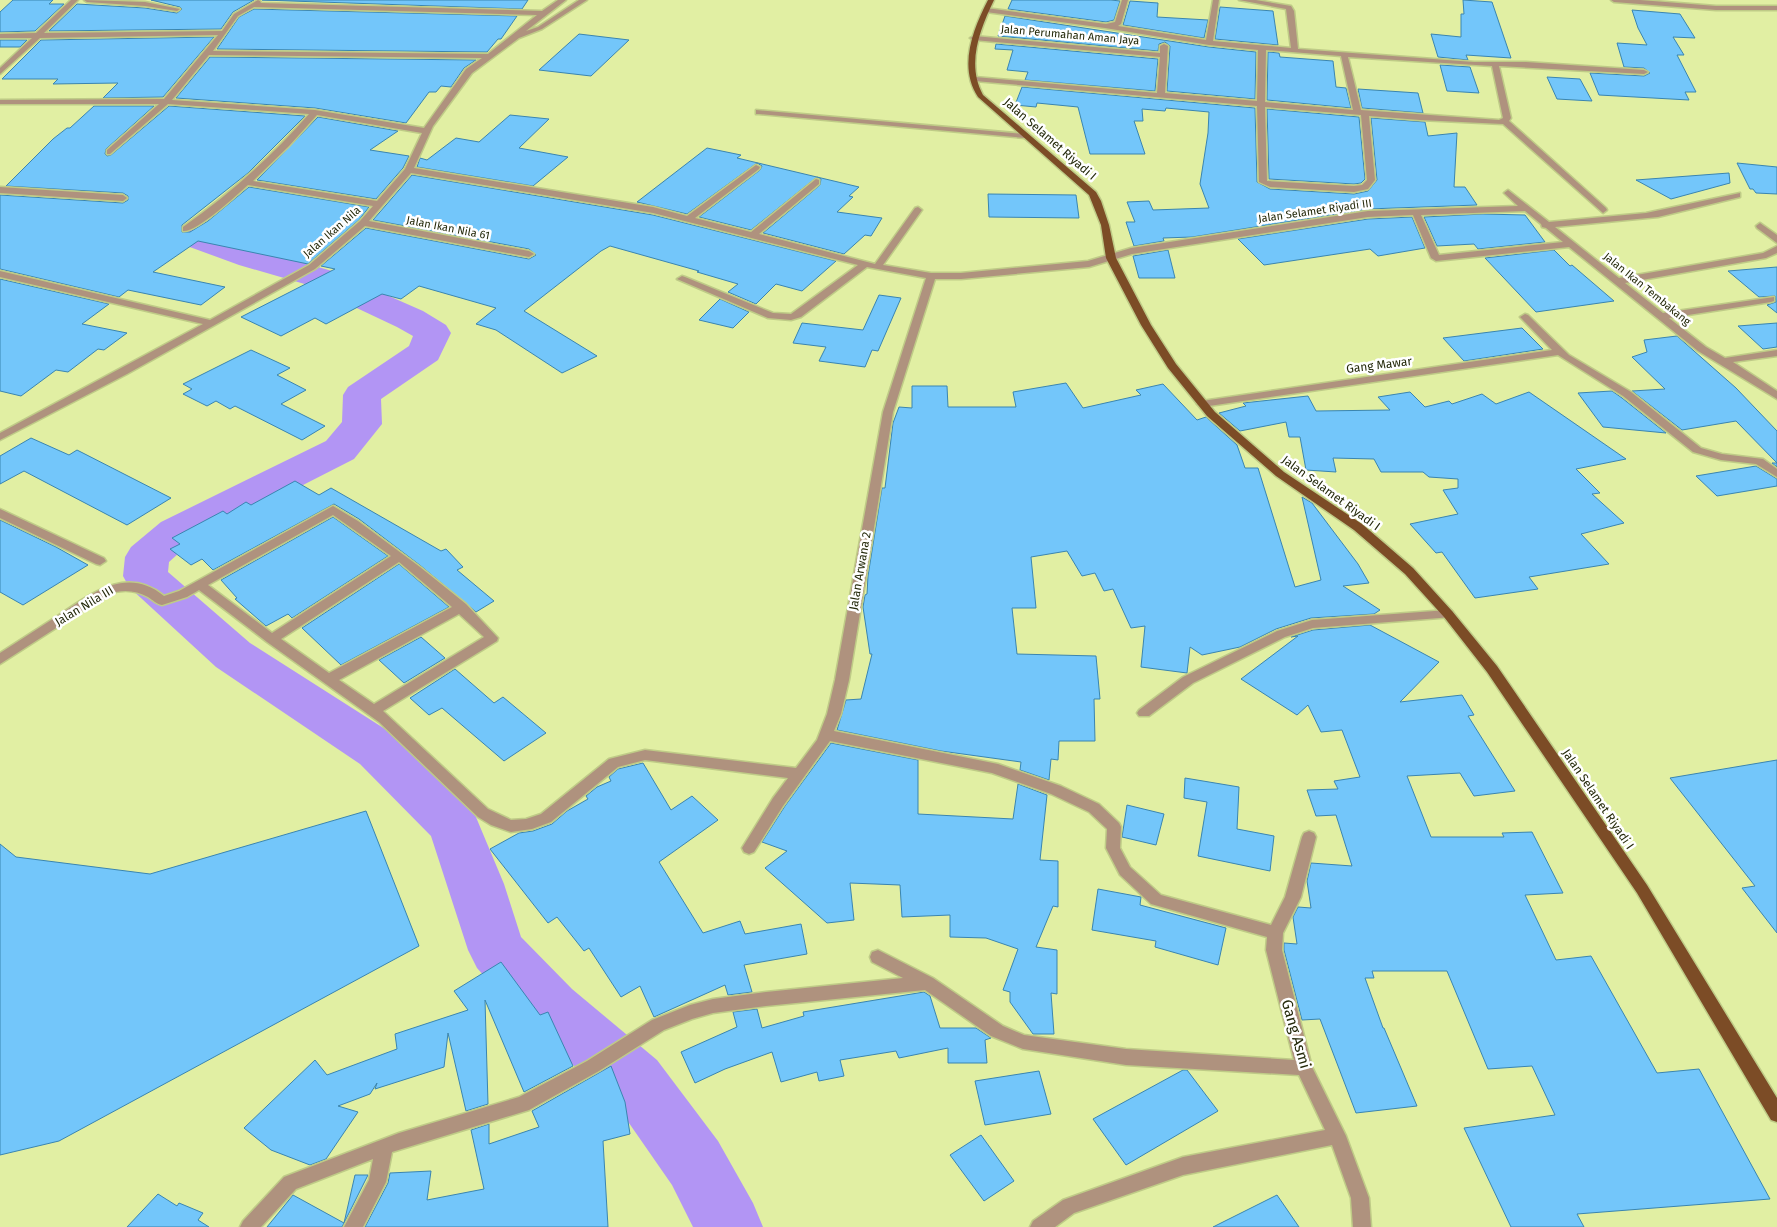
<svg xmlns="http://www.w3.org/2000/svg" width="1777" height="1227" viewBox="0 0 1777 1227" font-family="'Fira Sans',sans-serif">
  <rect width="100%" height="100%" fill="#e1efa3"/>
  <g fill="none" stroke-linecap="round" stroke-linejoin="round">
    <polygon fill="#b295f4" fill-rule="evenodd" points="148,223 204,230 263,251 332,271 423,311 446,325 451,333 438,360 381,399 382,424 354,459 191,542 169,562 168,572 250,643 396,736 473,810 504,884 521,937 572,989 657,1060 718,1141 753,1203 763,1227 693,1227 672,1185 613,1100 530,1027 477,968 468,950 431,836 360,764 216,667 129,587 123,576 125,557 131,547 161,522 326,441 342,422 343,395 348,387 409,346 413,336 397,327 308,285 239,265 187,246 136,240 131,233 136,226"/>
  </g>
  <g fill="#73c6fa" stroke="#3a85b0">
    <polygon points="13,0 53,0 49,4 64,4 35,31 0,32 0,12"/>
    <polygon points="151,0 254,0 233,12 221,29 49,31 77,4 145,8 177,13 182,9 180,7"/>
    <polygon points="262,0 528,0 522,9"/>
    <polygon points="1012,0 1111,0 1120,1 1114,20 1106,22 1008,9"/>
    <polygon points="1463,0 1492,2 1511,58 1466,55 1468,60 1438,57 1431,34 1461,37 1461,14 1464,14"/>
    <polygon points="1130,1 1158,3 1157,17 1208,20 1204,38 1123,25"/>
    <polygon points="1220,7 1273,11 1278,45 1215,39"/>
    <polygon points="254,9 517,16 501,39 498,39 487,52 217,49 239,17"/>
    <polygon points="1632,10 1680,14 1695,38 1673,37 1684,55 1677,55 1696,92 1685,92 1689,100 1599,95 1590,73 1644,76 1650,73 1644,68 1624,67 1617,43 1647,45 1638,28"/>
    <polygon points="1005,16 1209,47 1256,52 1255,99 1167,91 1170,46 1165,42 1159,44 1158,51 998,36"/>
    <polygon points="579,34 629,40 591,76 539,70"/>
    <polygon points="214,37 163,97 103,98 118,83 53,84 58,79 2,79 41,40"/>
    <polygon points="0,40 27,40 20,47 0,47"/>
    <polygon points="996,44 1158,59 1155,91 1025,80 1028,72 1007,70 1013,50 995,49"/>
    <polygon points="1268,52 1279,53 1280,57 1333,61 1336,87 1346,88 1351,108 1267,100"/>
    <polygon points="210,57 476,60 464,68 451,87 441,86 436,92 429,92 406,123 315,108 176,98"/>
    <polygon points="1440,65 1470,67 1479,93 1447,91"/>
    <polygon points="1547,77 1580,79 1592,101 1557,99"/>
    <polygon points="1022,87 1255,108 1257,182 1270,189 1354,194 1368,191 1377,180 1371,118 1425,122 1428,136 1457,133 1454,187 1465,187 1477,205 1368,209 1192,237 1163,238 1164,241 1134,246 1126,222 1135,222 1127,202 1149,201 1153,210 1209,208 1200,184 1208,133 1209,112 1166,108 1165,111 1142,109 1143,121 1134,121 1145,154 1090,154 1078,107 1037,103 1036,107 1015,105"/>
    <polygon points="1358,89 1418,93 1423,113 1362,108"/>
    <polygon points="94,106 154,106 106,149 105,154 107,156 111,155 169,106 305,116 248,173 182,225 182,232 190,232 208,221 249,187 369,207 359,220 308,264 198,241 153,272 225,287 201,305 128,290 119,297 0,269 0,195 123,203 128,200 128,196 123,193 6,186 53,139 67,128 70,128"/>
    <polygon points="1267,109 1359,117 1365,179 1361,183 1354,184 1269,179"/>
    <polygon points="510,115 549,119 519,148 568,157 533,186 417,167 420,158 427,160 456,138 479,142"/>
    <polygon points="318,117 398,131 370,150 409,156 403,168 376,199 257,180"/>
    <polygon points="707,148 741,155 737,158 859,187 849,196 853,197 837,212 882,218 871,236 865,235 844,254 763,233 820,185 821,179 817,177 751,230 699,217 760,170 762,166 757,163 687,214 637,202"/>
    <polygon points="1737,163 1777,167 1777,194 1756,193 1753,189 1750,189"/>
    <polygon points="1729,173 1730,183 1671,199 1636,180"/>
    <polygon points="412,175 653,215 836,261 802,291 776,284 756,304 728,292 738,284 697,272 699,271 610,246 601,251 524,311 597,356 562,373 496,330 476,324 496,308 419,286 401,299 382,294 326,324 315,318 281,336 241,317 335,269 321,266 366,228 529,259 536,255 529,249 373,220"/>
    <polygon points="988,194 1076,195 1079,218 989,217"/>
    <polygon points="1483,214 1525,215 1545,242 1478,249 1474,244 1437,246 1424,217"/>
    <polygon points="1412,217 1425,248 1378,256 1370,249 1264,265 1238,239 1368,219"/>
    <polygon points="1168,250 1175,278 1139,278 1133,256"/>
    <polygon points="1554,250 1570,266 1572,265 1614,301 1536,312 1485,258"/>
    <polygon points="1777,267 1777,313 1767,305 1776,302 1775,296 1759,297 1728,271"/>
    <polygon points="0,279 109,304 82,324 127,333 104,350 98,349 68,372 56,370 21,396 0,391"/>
    <polygon points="879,295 901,298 878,351 872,350 865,367 819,361 826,347 793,343 802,323 863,330"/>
    <polygon points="720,299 749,312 733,328 699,320"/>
    <polygon points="1777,323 1777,347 1763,349 1738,326"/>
    <polygon points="1522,328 1543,349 1464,361 1443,338"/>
    <polygon points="1677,336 1736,388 1777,431 1777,467 1772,463 1777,463 1736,421 1682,430 1632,391 1665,389 1632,357 1647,352 1644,340"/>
    <polygon points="251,350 290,368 277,375 306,390 281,404 325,426 302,440 235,406 230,409 216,401 207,406 183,394 192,389 183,384"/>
    <polygon points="1066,383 1083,408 1141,395 1136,390 1163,384 1197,420 1206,417 1237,445 1245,468 1258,468 1295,587 1321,580 1302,497 1312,503 1358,564 1369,583 1343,586 1380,610 1374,614 1311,618 1276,629 1240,647 1202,655 1190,647 1187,673 1141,667 1145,626 1131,628 1113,589 1104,591 1095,573 1082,576 1067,551 1031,557 1036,608 1012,608 1017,654 1096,656 1100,699 1094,699 1095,741 1059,741 1058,760 1051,759 1049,780 1020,770 1021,762 941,751 837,730 846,700 861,699 872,654 870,654 863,607 865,595 867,594 868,576 882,488 885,488 893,423 899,407 912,408 912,386 947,386 948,407 1016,407 1013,392"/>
    <polygon points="1612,391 1622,398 1666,433 1603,427 1578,393"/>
    <polygon points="1410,392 1425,407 1449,401 1452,404 1482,394 1496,404 1529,392 1626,459 1576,469 1600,493 1592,494 1624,523 1581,534 1609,564 1529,577 1538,589 1475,598 1442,552 1436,553 1410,524 1458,514 1443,490 1458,488 1458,479 1429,477 1423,472 1381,472 1374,459 1333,458 1336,472 1306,470 1300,437 1289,437 1286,422 1240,431 1219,413 1246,406 1243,403 1308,396 1316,411 1390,410 1378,397"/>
    <polygon points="31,438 69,455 77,450 171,498 127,525 24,471 0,484 0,456"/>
    <polygon points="1756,466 1777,479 1777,486 1717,496 1696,476"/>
    <polygon points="295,481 319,495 331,488 441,551 446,549 463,567 457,570 494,601 476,612 421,566 359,519 334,504 213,570 202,559 191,565 170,549 180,544 172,538 223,511 227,514 246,502 251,505"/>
    <polygon points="333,517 388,556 292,618 288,614 266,626 235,599 237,598 221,580"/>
    <polygon points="0,520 56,547 88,565 23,605 0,592"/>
    <polygon points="399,564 449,607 341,665 302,628"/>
    <polygon points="1370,625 1439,662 1400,702 1462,695 1474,715 1468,716 1515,791 1474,796 1460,773 1407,776 1431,837 1504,837 1502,833 1532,832 1563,893 1525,895 1556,960 1591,956 1657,1073 1699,1069 1770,1199 1577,1214 1584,1227 1511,1227 1464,1128 1555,1115 1532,1066 1488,1069 1447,971 1372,971 1374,978 1365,978 1383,1028 1384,1028 1417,1106 1356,1113 1320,1019 1302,1020 1284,950 1284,943 1297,944 1293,917 1298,907 1311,908 1307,881 1311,863 1352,866 1336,815 1316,816 1307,790 1338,789 1334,781 1360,777 1342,730 1321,732 1308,705 1297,715 1241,679 1298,636 1291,637 1313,630"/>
    <polygon points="421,637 445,658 404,683 379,660"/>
    <polygon points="455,669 494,703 503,697 546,733 504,761 442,708 429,715 410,698"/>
    <polygon points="831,743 918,760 918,814 1013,819 1018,784 1047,795 1040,860 1058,861 1058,907 1053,906 1036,947 1057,950 1057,994 1051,993 1054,1034 1033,1034 1010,1002 1010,992 1003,990 1018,949 986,938 950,937 950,915 902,917 900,885 850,883 854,920 827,923 765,868 787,851 762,842 785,806"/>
    <polygon points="1777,760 1777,933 1742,888 1755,886 1670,778"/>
    <polygon points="643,763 671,810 692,796 718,820 659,862 703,933 740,921 745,934 801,924 807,954 744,965 752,992 728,995 725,985 654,1017 640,986 621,997 589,948 584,951 557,917 548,923 490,849 519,833 533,831 552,824 567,811 588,799 586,796 597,787 611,781 609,777 618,769"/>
    <polygon points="1185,778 1239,787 1237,829 1274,836 1270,871 1198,856 1207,802 1184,798"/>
    <polygon points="1127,805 1164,814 1156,845 1122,837"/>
    <polygon points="366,811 419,946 59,1141 0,1155 0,844 16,857 150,874"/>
    <polygon points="1098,889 1141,897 1140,905 1226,928 1218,965 1155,947 1156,941 1092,930"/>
    <polygon points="501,962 540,1015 548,1012 573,1066 524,1092 485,1000 488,1104 466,1111 448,1033 444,1067 375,1089 377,1083 370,1094 338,1106 358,1112 326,1159 310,1165 271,1150 244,1128 315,1060 327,1075 397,1049 395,1034 468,1010 454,991"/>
    <polygon points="924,992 930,996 940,1028 976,1028 991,1038 985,1040 987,1063 948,1063 948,1048 899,1058 896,1051 840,1060 844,1076 819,1081 817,1072 781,1082 772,1052 725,1069 695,1083 681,1052 737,1027 733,1012 757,1009 762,1028 804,1016 803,1012"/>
    <polygon points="611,1066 625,1102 630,1134 603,1141 608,1227 365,1227 388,1183 390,1173 431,1171 427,1200 484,1189 471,1130 489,1124 489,1144 539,1127 532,1111"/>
    <polygon points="1183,1070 1187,1070 1218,1111 1126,1165 1093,1119"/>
    <polygon points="1039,1071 1051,1114 985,1125 975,1081"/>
    <polygon points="981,1135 1014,1181 984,1201 950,1155"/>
    <polygon points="355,1175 368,1175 344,1223"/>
    <polygon points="158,1194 177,1206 179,1203 203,1213 198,1220 209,1227 127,1227"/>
    <polygon points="293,1195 344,1223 342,1227 267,1227"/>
    <polygon points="1277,1195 1299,1227 1213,1227"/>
  </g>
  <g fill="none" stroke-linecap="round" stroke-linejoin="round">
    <defs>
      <g id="minor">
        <path d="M71,0H78L44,33L222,31L234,14L258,0L260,1L261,3L542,11L558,0H566L526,31L538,27L579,0H587L542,29L519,38L472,73L433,126L414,168L653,207L687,216L756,165L760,167L759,169L695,218L751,232L816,179L819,180V184L759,234L875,264L915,208L918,207L922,210L883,265L931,273H961L1088,261L1131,248L1368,211L1518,206L1504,193L1508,190L1549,222L1646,213L1740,193V197L1658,217L1555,227L1619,278L1763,253L1777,246V253L1766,258L1625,283L1663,313L1774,297V301L1771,302L1669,318L1706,347L1725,358L1777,350V356L1733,362L1777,391V399L1698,351L1569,247L1436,261L1431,258L1413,215L1368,217L1132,254L1089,267L961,279H935L893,412L849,680L841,714L834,731L998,764L1061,786L1099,804L1119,823L1121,827L1120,848L1130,867L1161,895L1271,925L1285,897L1302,837L1304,833L1309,831L1314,833L1316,837L1301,897L1283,933L1282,950L1312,1067L1346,1136L1369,1198L1371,1227H1353L1351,1198L1332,1145L1183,1175L1074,1213L1055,1227H1030L1033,1221L1063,1200L1183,1157L1325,1130L1299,1075L1126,1065L1023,1049L991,1036L925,990L766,1006L713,1013L692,1019L664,1030L599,1071L529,1110L392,1152L386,1182L363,1227H344L369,1180L373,1159L296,1189L261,1227H240L243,1221L284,1177L399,1133L519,1097L587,1061L652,1020L690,1005L713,999L766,992L903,978L872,962L870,957L872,952L878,950L933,978L1003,1026L1024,1035L1126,1049L1294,1060L1266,950L1267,937L1151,904L1120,875L1106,848L1107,829L1089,812L1051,794L992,773L830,741L783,806L754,852L749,854L744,852L742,848L773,798L788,778L645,760L618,767L551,822L532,829L511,832L491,825L478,817L379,722L267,642L199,590L187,597L162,605C156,604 153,600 148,597C136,590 122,589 109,594L0,664V653C20,640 39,628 59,615C91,594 127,565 164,596L179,591L333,506L358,521L420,567L466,604L498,638L497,641L383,711L488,809L511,820L526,819L541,814L609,759L645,750L796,768L817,740L827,714L835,680L883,412L926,278L867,267L801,317L791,320L768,318L677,279L682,276L685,277L773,313L791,314L858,265L653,213L411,173L369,221L529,251L534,254L529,257L365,226L315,269L127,374L0,440V433L203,324L0,277V271L210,320L309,265L360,221L373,206L248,185C237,195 196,233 183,231V227C230,194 271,157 309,114L168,104L110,154H107V150L159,104H0V100L164,99L218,35L40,38L0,74V68L32,38H0V34L36,33ZM254,7L537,15L488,54L213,51L238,16ZM209,55L482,58L466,69L424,128L315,110L172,100ZM317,115L422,133L405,169L377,201L253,181L289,146ZM1525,211L1541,224L1542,227L1546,228L1563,242L1439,255L1421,215ZM333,515L391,556L272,633L208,585ZM399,562L452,607L329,673L281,639ZM459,614L484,637L374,704L339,680Z"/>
        <polygon points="84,0 145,2 180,9 177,11 145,6 87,2"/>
        <path d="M1122,0H1128L1121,24L1118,26L1206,40L1213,0H1219L1213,41L1291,48L1286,9L1239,0H1256L1291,6L1294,11L1298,49L1474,62H1526L1644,70L1648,72L1644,74L1499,66L1511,118L1509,121L1606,208L1607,210L1603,213L1503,124L1420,120L1369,116L1375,180L1368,189L1354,192L1270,187L1259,182L1257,106L975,81L971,79L975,77L1157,93L1160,57L974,40L970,38L974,36L1160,53V46L1164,44L1168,46L1165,93L1257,101L1258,50L1209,45L1105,28L986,12L983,10L986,8L1106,24L1115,22ZM1266,50L1341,56L1353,110L1265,102ZM1348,57L1492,66L1503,118L1499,120L1361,110ZM1265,107L1361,115L1367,180L1362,185L1354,186L1267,181Z"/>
        <polygon points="1611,0 1640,0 1716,6 1777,6 1777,10 1716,10 1614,2"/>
        <polygon points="756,110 1025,134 1029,136 1025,138 759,114 756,114"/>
        <polygon points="0,187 123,195 127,198 123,201 0,193"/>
        <polygon points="1760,223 1777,235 1777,243 1757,228 1756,226"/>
        <polygon points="1525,314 1528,315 1569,355 1631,392 1701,448 1722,454 1763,459 1777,469 1777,477 1756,464 1721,460 1693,452 1623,396 1558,355 1202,407 1197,404 1202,401 1552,350 1522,319 1520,317"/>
        <polygon points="0,509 104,558 106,561 100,565 96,564 0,518"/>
        <polygon points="1448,610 1452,611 1454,614 1452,617 1313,628 1285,637 1193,683 1149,716 1139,716 1137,713 1139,710 1183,677 1277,631 1312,620"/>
      </g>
      <path id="major" d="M988,0H994C980,29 966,64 983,95L1096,192L1101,201L1109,225L1116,258L1151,325L1176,364L1215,412L1284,472L1362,524L1413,568L1452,611L1497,666L1647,885L1777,1098V1122L1771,1120L1637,893L1487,672L1444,617L1405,574L1354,530L1276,476L1207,416L1168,368L1141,325L1106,258L1101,225L1089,195L978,97C958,67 973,29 988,0Z"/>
    </defs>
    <use href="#minor" stroke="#bfcb87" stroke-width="3"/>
    <use href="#major" stroke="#bfcb87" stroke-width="3"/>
    <use href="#minor" fill="#af927e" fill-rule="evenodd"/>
    <use href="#major" fill="#7c4c26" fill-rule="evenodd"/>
  </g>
  <g text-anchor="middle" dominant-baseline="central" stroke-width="5" stroke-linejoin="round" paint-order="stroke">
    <g font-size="11" fill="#232809" stroke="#fff">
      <text transform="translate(1070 35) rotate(5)">Jalan Perumahan Aman Jaya</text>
      <text transform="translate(1315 211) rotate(-8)">Jalan Selamet Riyadi III</text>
      <text transform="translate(448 228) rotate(11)">Jalan Ikan Nila 61</text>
      <text transform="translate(332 232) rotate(-41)">Jalan Ikan Nila</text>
      <text transform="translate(1647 289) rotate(39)">Jalan Ikan Tembakang</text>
    </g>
    <g font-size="12" fill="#232809" stroke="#fff">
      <text transform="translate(1050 139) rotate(41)">Jalan Selamet Riyadi I</text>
      <text transform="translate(1379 365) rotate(-7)">Gang Mawar</text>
      <text transform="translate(1331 493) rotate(36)">Jalan Selamet Riyadi I</text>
      <text transform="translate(860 571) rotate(-80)">Jalan Arwana 2</text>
      <text transform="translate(84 606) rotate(-31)">Jalan Nila III</text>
      <text transform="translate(1598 799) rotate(56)">Jalan Selamet Riyadi I</text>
    </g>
    <g font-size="15" fill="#232809" stroke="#fff">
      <text transform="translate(1296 1034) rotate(74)">Gang Asmi</text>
    </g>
  </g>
</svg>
